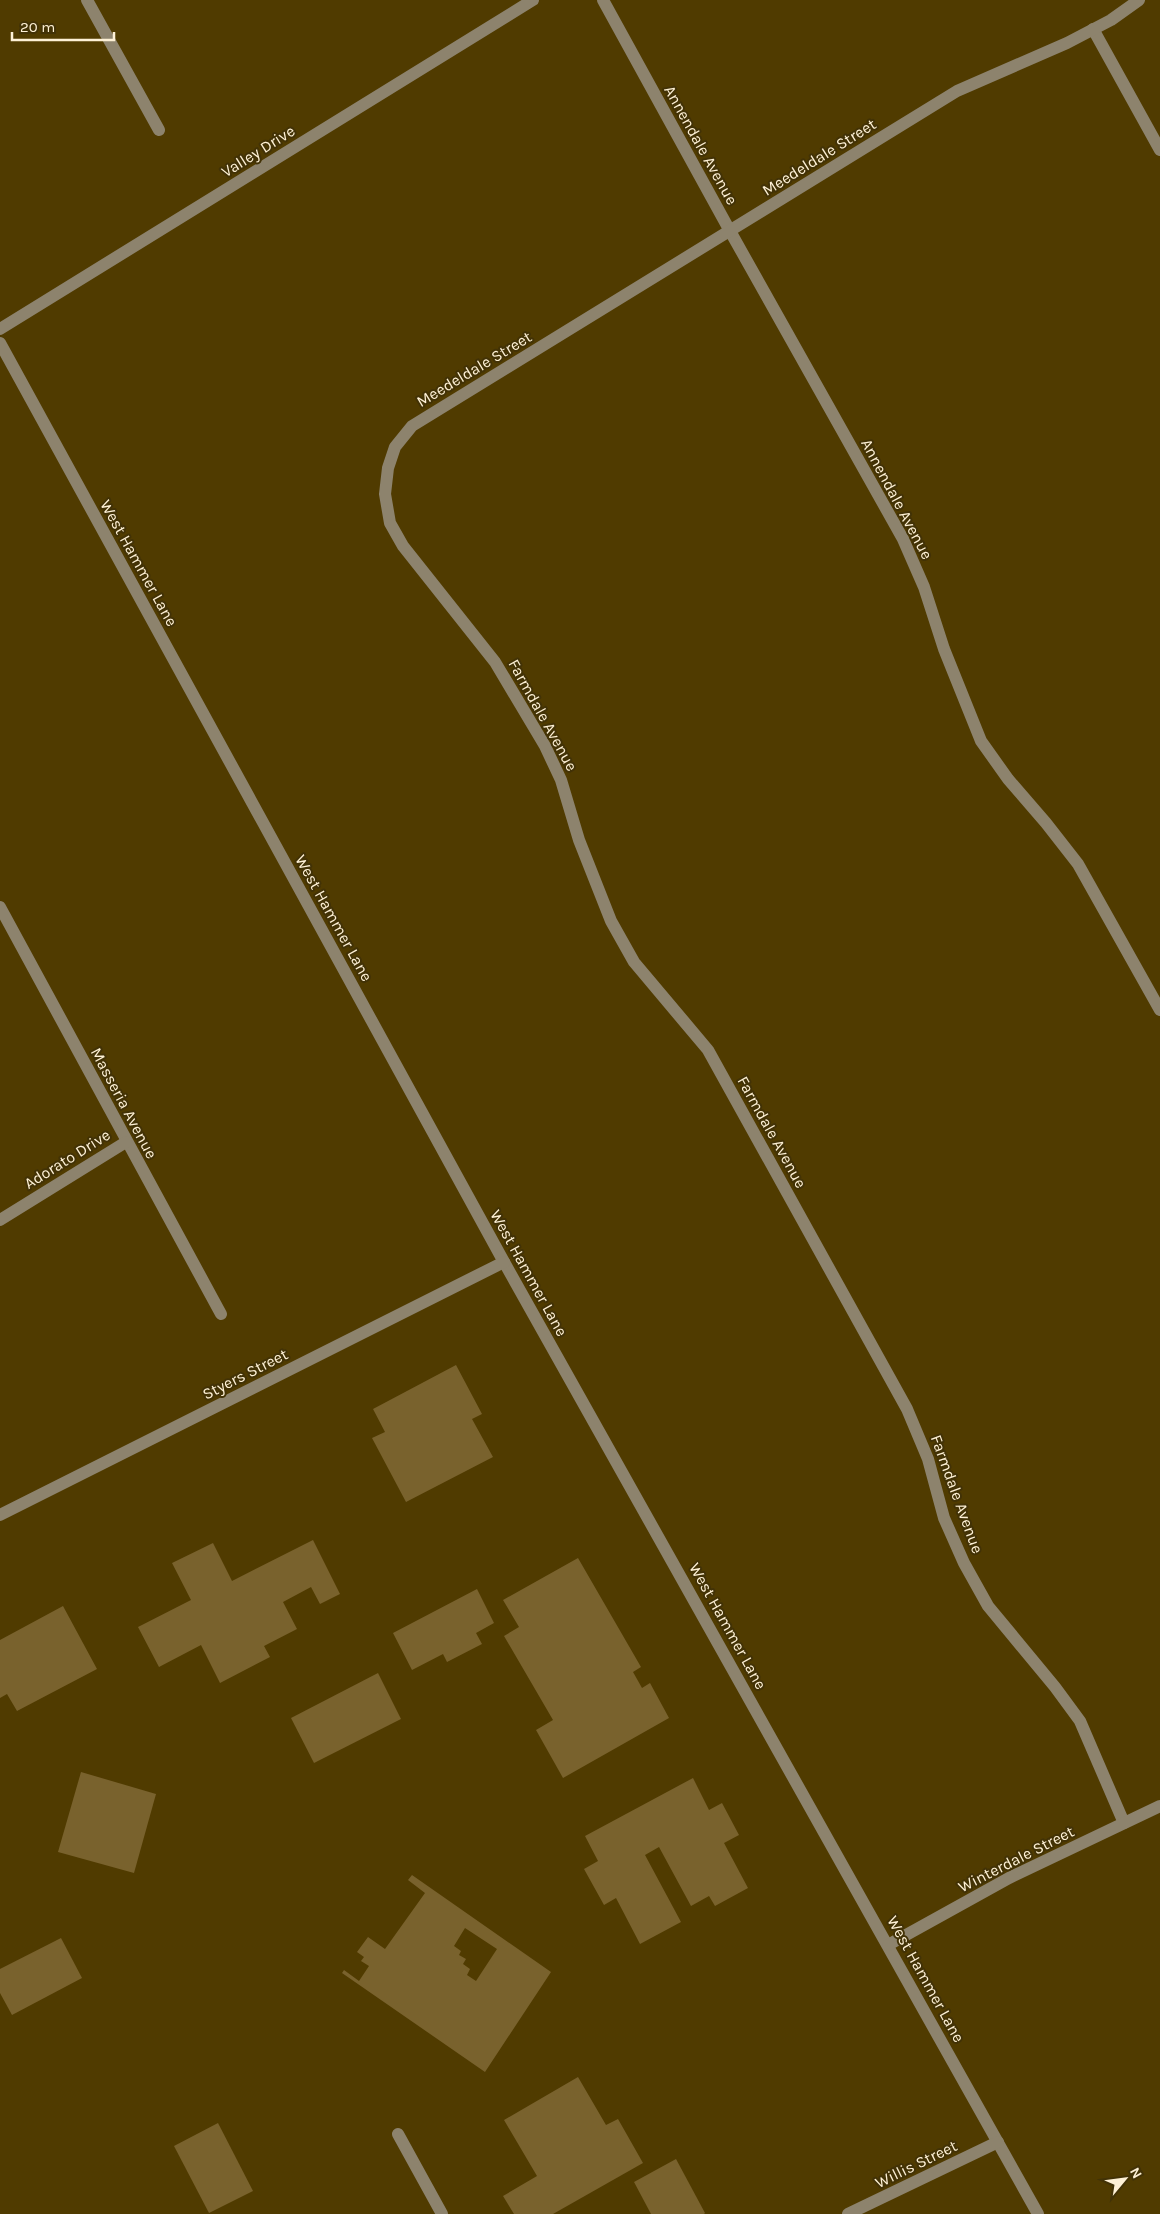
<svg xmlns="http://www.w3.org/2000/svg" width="1160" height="2214" viewBox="0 0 1160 2214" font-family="Karla,sans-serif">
  <rect width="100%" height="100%" fill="#503b00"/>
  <g fill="#79622d" fill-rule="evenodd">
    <polygon points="456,1365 482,1414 472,1419 493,1457 406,1502 372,1438 385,1432 373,1409"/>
    <polygon points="313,1540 340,1594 320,1604 311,1587 283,1602 297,1629 264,1646 270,1657 220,1683 201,1645 159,1667 138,1627 191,1600 172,1563 213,1543 232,1581"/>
    <polygon points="578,1558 641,1667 633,1672 642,1688 650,1683 669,1718 563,1778 536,1730 553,1720 504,1636 519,1627 503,1600"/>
    <polygon points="477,1589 494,1623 476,1633 482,1644 447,1662 443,1654 412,1670 393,1633"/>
    <polygon points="63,1606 97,1669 17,1711 7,1694 0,1698 0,1640"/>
    <polygon points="378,1673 401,1719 314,1763 291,1718"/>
    <polygon points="81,1772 156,1794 134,1873 58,1852"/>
    <polygon points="693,1778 709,1810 722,1803 739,1835 724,1843 748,1888 715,1906 709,1896 691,1906 659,1847 645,1855 681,1922 640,1944 616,1898 604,1905 584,1869 598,1861 585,1836"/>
    <path d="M412,1875L551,1972L485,2072L342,1973L344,1970L359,1981L369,1966L361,1961L364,1957L357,1952L368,1937L385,1949L425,1893L408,1880ZM465,1928L497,1949L476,1981L467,1975L470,1969L463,1964L466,1959L459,1955L461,1951L454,1946Z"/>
    <polygon points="61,1938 82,1978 12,2015 0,1993 0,1969"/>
    <polygon points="578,2077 606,2125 618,2119 643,2163 553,2214 514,2214 503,2196 537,2176 504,2120"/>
    <polygon points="218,2123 253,2191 209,2213 174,2146"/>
    <polygon points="676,2159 705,2213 704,2214 651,2214 634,2182"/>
  </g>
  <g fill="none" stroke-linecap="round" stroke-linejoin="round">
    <g stroke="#8d836d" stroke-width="12">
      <polyline points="87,0 159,130"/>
      <polyline points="603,0 730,231 903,539 924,587 944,649 981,741 1008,779 1046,823 1078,864 1160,1010"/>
      <polyline points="1093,29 1160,150"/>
      <polyline points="0,329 533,0"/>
      <polyline points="0,343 504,1262 1038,2214"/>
      <polyline points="0,907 221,1314"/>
      <polyline points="0,1220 126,1142"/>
      <polyline points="0,1515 504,1262"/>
      <polyline points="1124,1823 1080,1721 1055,1687 988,1606 964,1563 944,1518 928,1459 907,1409 708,1050 634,962 611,921 579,840 561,780 545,746 495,662 403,546 390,523 385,494 388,468 395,447 412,426 957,91 1067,43 1111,20 1139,0"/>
      <polyline points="888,1945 1009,1878 1160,1806"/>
      <polyline points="398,2134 442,2214"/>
      <polyline points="848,2214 998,2142"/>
    </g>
  </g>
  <g text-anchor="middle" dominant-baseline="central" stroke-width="4" stroke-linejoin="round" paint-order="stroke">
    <g font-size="16" fill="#fef1d6" stroke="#423206">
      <text transform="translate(701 145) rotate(61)">Annendale Avenue</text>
      <text transform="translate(258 151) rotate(-32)">Valley Drive</text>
      <text transform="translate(819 157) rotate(-32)">Meedeldale Street</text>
      <text transform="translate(474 369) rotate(-31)">Meedeldale Street</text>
      <text transform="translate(897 499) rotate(62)">Annendale Avenue</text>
      <text transform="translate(139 563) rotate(61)">West Hammer Lane</text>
      <text transform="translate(543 715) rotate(61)">Farmdale Avenue</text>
      <text transform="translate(334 918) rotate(61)">West Hammer Lane</text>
      <text transform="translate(124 1103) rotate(62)">Masseria Avenue</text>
      <text transform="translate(772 1132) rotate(61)">Farmdale Avenue</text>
      <text transform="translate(67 1159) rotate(-32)">Adorato Drive</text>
      <text transform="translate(529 1273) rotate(61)">West Hammer Lane</text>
      <text transform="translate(245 1374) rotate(-27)">Styers Street</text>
      <text transform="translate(957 1494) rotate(70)">Farmdale Avenue</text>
      <text transform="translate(728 1626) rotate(61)">West Hammer Lane</text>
      <text transform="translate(1016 1859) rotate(-27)">Winterdale Street</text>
      <text transform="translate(926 1979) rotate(61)">West Hammer Lane</text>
      <text transform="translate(916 2164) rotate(-26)">Willis Street</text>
    </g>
  </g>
  <g transform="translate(1125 2179) rotate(61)" stroke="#423206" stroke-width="4" paint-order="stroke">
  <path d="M0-4L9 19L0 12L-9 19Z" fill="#fef1d6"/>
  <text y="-8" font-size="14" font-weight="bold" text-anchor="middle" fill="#fef1d6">N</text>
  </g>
  <path d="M12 32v8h102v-8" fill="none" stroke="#fef1d6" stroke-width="2.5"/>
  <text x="20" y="32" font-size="15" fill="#fef1d6" stroke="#423206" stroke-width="4" paint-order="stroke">20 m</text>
</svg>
